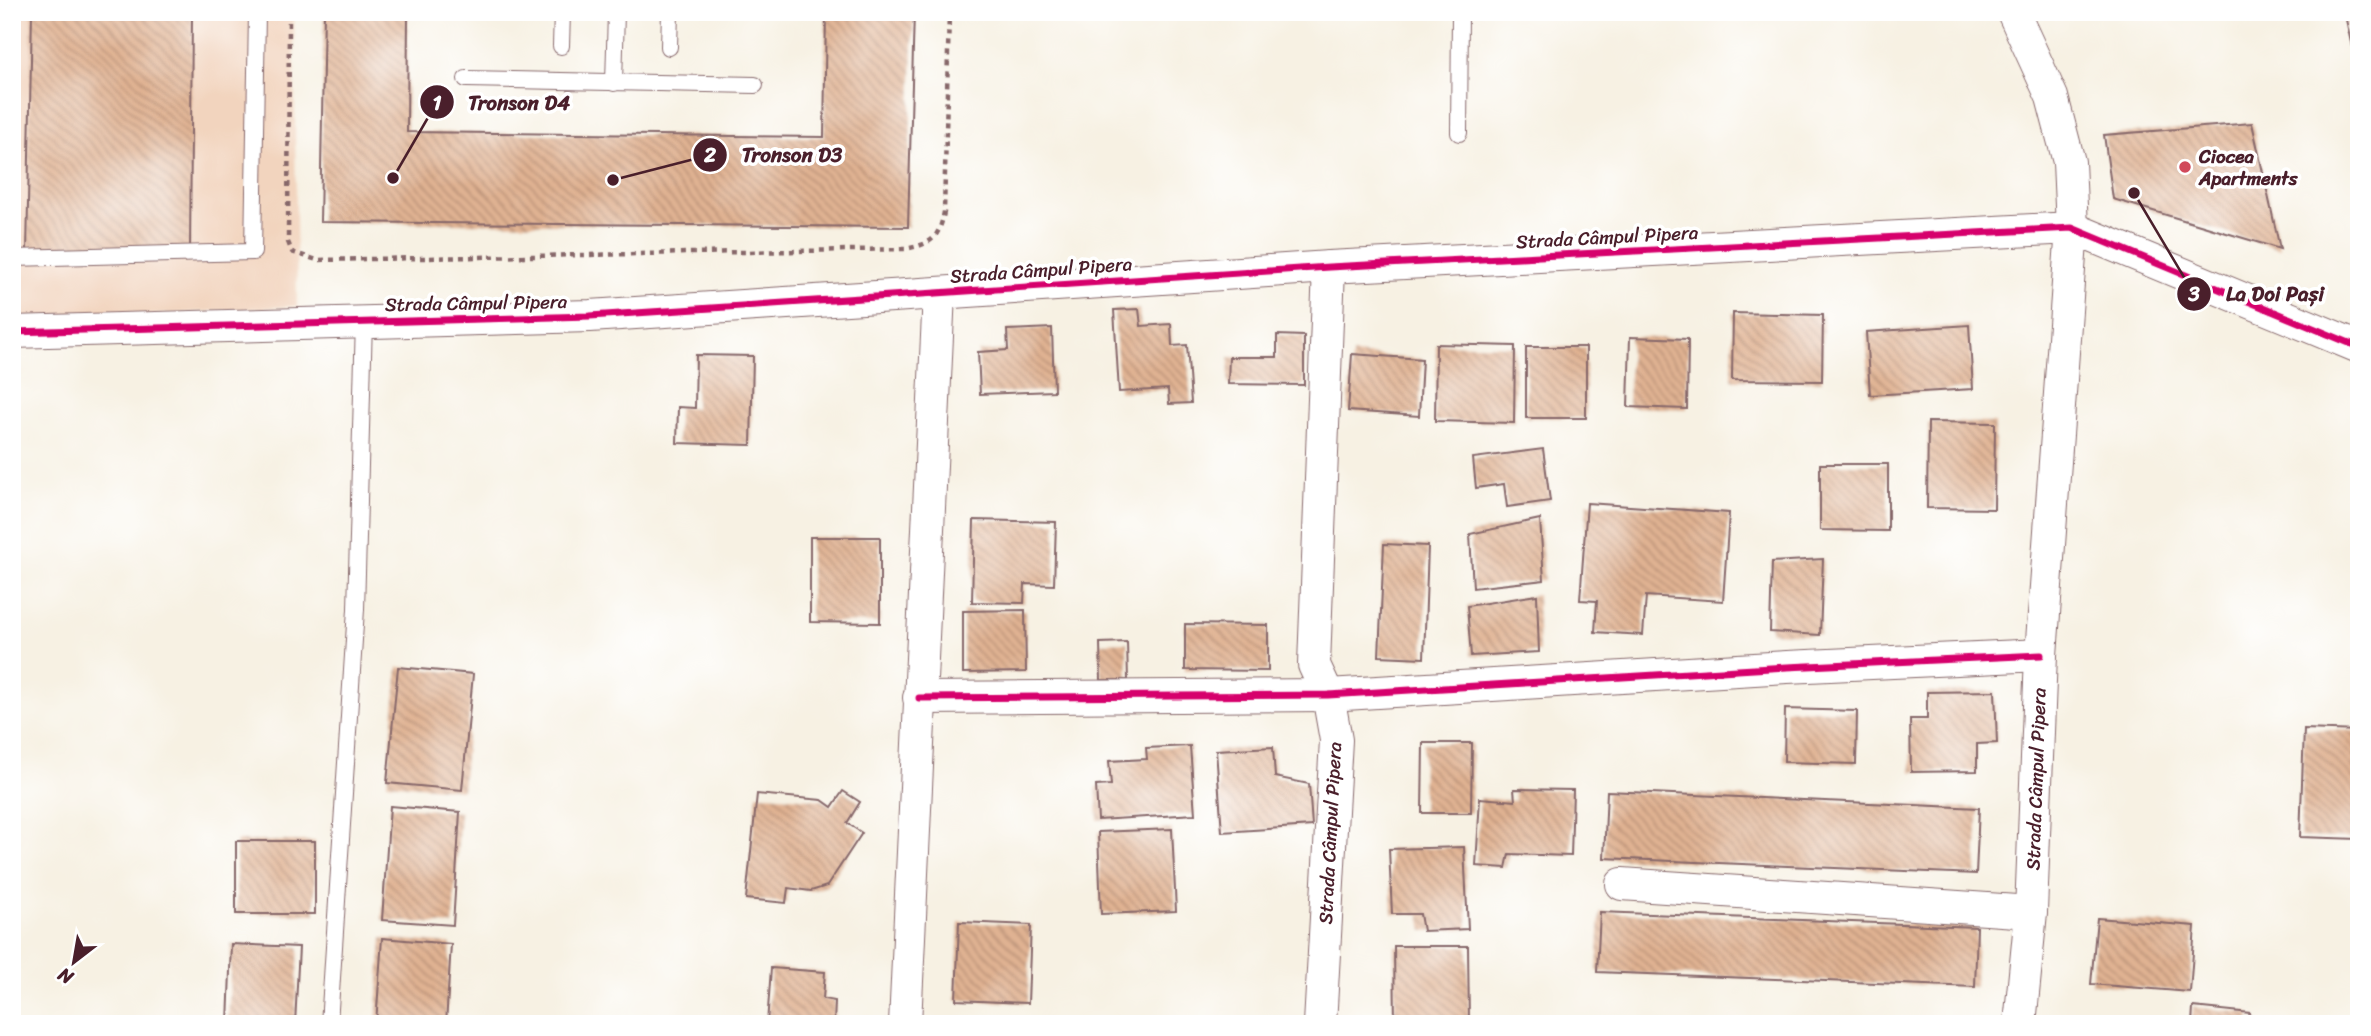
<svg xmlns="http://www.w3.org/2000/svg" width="2371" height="1036" viewBox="0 0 2371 1036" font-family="Sriracha,sans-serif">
  <defs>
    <pattern id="building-back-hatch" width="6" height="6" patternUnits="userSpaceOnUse" patternTransform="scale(1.75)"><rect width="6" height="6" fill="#e0b292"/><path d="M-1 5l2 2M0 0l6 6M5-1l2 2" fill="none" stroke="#b89077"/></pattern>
  </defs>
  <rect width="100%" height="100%" fill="#fff"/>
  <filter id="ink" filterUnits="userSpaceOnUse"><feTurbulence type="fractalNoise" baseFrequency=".0143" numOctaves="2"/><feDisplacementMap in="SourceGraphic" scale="14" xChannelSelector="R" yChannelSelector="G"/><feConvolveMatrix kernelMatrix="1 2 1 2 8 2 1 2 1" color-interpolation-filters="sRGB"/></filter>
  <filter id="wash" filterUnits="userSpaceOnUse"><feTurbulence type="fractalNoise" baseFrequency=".00686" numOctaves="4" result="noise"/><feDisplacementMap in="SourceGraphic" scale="28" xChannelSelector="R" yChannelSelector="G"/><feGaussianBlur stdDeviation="1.57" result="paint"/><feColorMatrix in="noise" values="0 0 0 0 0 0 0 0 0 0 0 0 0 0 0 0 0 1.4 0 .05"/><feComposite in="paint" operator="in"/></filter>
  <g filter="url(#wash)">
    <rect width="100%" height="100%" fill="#f7f1e3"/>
    <polygon fill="#f2d4be" points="12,12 294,12 297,306 12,323"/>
    <g id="blocks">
      <g fill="url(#building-back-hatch)">
        <polygon points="32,12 192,12 190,252 27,252"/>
        <polygon points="324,12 408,12 407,132 824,137 826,12 914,12 908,227 320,222"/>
        <polygon points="2359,12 2359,65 2356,66 2345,15"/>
        <polygon points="2252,123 2280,249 2113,199 2104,135"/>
        <polygon points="1139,309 1141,326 1171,324 1172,346 1187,345 1191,403 1169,404 1168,389 1119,392 1114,310"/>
        <polygon points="1733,313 1823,315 1822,381 1732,380"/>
        <polygon points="1969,325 1973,389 1870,395 1866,332"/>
        <polygon points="1052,328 1054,391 980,394 978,352 1008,350 1007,330"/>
        <polygon points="1277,335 1304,336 1304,385 1228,384 1229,357 1277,357"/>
        <polygon points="1630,337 1688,339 1687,409 1628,407"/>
        <polygon points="1436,344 1515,346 1514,423 1435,421"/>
        <rect x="1526" y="347" width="60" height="71"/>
        <polygon points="1352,354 1422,359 1419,416 1348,411"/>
        <polygon points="696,355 753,356 751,445 677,443 678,407 695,408"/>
        <polygon points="1928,422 1995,423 1994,509 1927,508"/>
        <polygon points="1543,449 1550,501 1507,507 1504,484 1476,488 1473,458"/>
        <polygon points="1820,464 1888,464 1888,531 1820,530"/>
        <polygon points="1587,503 1729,513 1723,601 1646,596 1643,635 1595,632 1597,601 1580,600"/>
        <polygon points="1540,519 1544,580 1473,588 1470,534"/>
        <polygon points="974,520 1056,522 1054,585 1025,584 1024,603 972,602"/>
        <polygon points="810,537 880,537 880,623 810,622"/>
        <polygon points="1384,544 1428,546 1424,658 1379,656"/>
        <polygon points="1823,559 1820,635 1770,632 1772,562"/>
        <polygon points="1537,595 1539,652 1471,656 1467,606"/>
        <polygon points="1025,610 1026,672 963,673 963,611"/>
        <polygon points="1185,624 1268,625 1268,671 1185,670"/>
        <polygon points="1127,642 1128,680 1101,680 1100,643"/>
        <polygon points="398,667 473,674 462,790 387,783"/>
        <polygon points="1995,691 1997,743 1977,744 1977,771 1911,772 1910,719 1927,719 1927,692"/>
        <polygon points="1785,709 1857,711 1856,764 1784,762"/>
        <polygon points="2304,729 2359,731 2359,839 2300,837"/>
        <polygon points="1423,743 1472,743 1471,813 1422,813"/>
        <polygon points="1190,746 1195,814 1098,820 1096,786 1111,785 1109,761 1147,759 1146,748"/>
        <polygon points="1273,747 1275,777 1309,784 1312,826 1222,832 1216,750"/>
        <polygon points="1514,789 1573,790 1571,856 1509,854 1506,868 1476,866 1480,798 1515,801"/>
        <polygon points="843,791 860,802 847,823 862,833 827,886 811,891 788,888 786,903 746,899 757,794 822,800 832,807"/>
        <polygon points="1607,791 1979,808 1976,874 1604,858"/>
        <polygon points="390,806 460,812 453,925 382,920"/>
        <polygon points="1172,829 1176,911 1101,914 1098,832"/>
        <rect x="236" y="841" width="79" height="73"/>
        <polygon points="1464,847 1468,929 1423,931 1420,914 1392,914 1389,849"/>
        <polygon points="1600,912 1977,927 1975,987 1597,972"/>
        <polygon points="2097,918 2195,926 2190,992 2091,984"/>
        <polygon points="959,922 1031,925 1028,1003 956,1000"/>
        <polygon points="382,938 451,944 446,1024 376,1024"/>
        <polygon points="231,944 299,947 295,1024 228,1024"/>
        <polygon points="1394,946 1468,946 1469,1024 1395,1024"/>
        <polygon points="771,968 825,972 823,999 835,1001 834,1024 767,1024"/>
        <polygon points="2193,1007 2250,1013 2249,1024 2192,1024"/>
      </g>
    </g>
  </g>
  <g filter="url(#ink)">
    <use href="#blocks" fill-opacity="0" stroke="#87686b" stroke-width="2"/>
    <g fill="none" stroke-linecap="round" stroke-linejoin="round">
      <defs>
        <g id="service">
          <polyline points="561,46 562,12"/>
          <polyline points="669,47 670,12"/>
          <polyline points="466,79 755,85"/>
          <polyline points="614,83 616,12"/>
          <polyline points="1459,133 1460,12"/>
          <polyline points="12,258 253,252 257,12"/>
          <polyline points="329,1024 356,609 364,321"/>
        </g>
        <g id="minor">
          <polyline points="2013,12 2052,97 2069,162 2072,228 2041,655 2031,912 2020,1024"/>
          <polyline points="12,332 590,316 1329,267 2072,228 2359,347"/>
          <polyline points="919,698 1328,695 1787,667 2041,655"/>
          <polyline points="1622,884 2031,912"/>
          <polyline points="905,1024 939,293"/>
          <polyline points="1320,1024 1336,740 1328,695 1314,665 1329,267"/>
        </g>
      </defs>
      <use href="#service" stroke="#87686b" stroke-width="18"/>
      <use href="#minor" stroke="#87686b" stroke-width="34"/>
      <path stroke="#87686b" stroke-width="4.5" stroke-dasharray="5 5" stroke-linecap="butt" d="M289,12L288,242L292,252L317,260L905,249C931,244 939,239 944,212L949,12"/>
      <use href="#service" stroke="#fff" stroke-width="16"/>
      <use href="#minor" stroke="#fff" stroke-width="32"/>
      <defs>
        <g id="cycleway">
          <polyline points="12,332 590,316 1329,267 2072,228 2359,347"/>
          <polyline points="919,698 1328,695 1787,667 2041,655"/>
        </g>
      </defs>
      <use href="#cycleway" stroke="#fff" stroke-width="11"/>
      <use href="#cycleway" stroke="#d6006c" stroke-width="7"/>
    </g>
  </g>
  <circle fill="#d1495b" stroke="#fff" stroke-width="2.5" cx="2185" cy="167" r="7"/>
  <g text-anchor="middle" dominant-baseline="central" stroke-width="7" stroke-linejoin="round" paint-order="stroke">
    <g font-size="19" font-weight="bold" fill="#4a1f2b" stroke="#fff" text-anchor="start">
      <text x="2199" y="156">Ciocea<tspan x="2199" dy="22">Apartments</tspan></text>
    </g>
    <g font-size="19" fill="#4a1f2b" stroke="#fff">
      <text transform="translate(1607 237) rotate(-3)">Strada Câmpul Pipera</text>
      <text transform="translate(1041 270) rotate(-4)">Strada Câmpul Pipera</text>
      <text transform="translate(476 303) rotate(-1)">Strada Câmpul Pipera</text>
      <text transform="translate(2036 779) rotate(-88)">Strada Câmpul Pipera</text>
      <text transform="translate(1330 833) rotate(-87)">Strada Câmpul Pipera</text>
    </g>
  </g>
  <path fill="none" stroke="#4a1f2b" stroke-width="2.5" d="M393 178L437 102M613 180L710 155M2134 193L2194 294"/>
  <g fill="#4a1f2b" stroke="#fff" stroke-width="2.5">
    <circle cx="393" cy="178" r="7"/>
    <circle cx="613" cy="180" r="7"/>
    <circle cx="2134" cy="193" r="7"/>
    <circle cx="437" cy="102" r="18"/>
    <circle cx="710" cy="155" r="18"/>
    <circle cx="2194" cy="294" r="18"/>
  </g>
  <g font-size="21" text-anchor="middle" font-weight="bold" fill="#fff">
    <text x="437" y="110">1</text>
    <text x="710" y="162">2</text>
    <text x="2194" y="301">3</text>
  </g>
  <g font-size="21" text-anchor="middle" font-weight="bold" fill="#4a1f2b" stroke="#fff" stroke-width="7" stroke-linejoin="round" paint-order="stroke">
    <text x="519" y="110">Tronson D4</text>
    <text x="792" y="162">Tronson D3</text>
    <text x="2275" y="301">La Doi Pași</text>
  </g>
  <rect width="2371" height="1036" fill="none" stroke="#fff" stroke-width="42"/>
  <g transform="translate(74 962) rotate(211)" stroke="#ffffff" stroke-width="5" paint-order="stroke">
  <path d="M0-5L12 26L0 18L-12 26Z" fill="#4a1f2b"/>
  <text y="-10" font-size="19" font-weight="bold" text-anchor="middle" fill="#4a1f2b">N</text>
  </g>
</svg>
